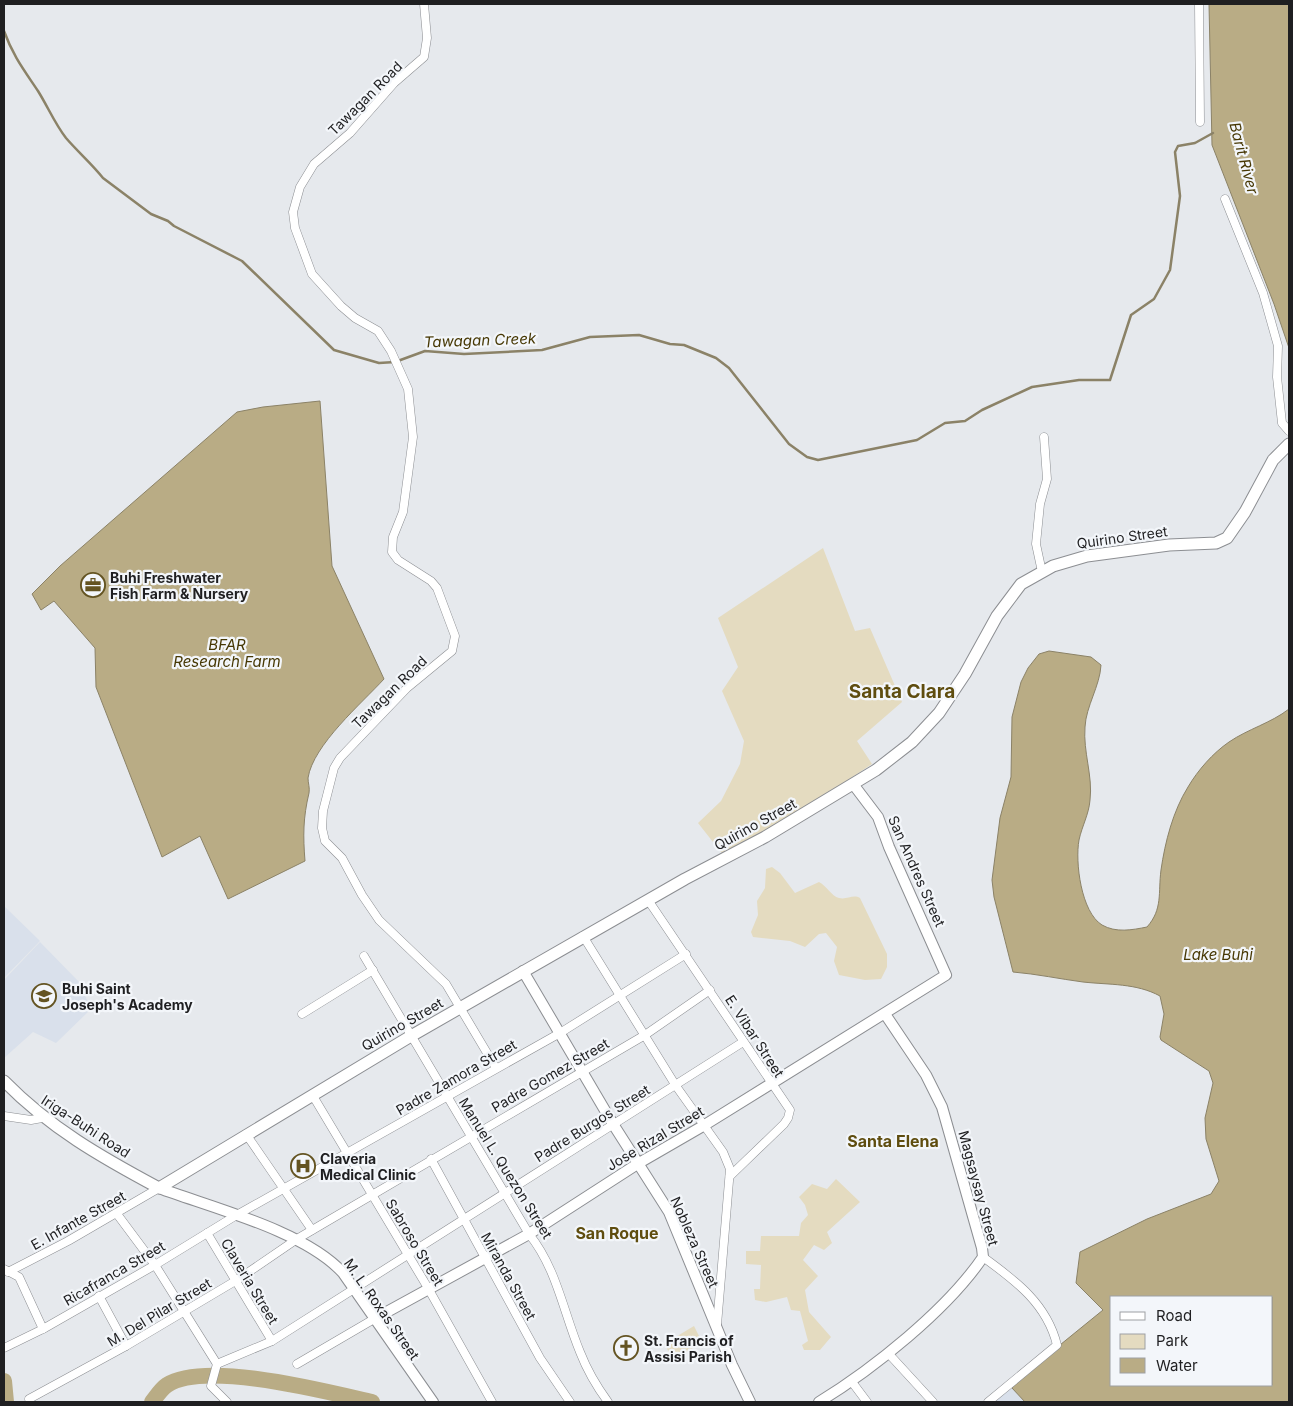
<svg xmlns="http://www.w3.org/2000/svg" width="1293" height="1406" viewBox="0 0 1293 1406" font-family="Inter,sans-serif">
  <rect width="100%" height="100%" fill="#e6e9ed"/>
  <g fill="#d9e0eb">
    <polygon points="4,906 40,941 4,978"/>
    <polygon points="40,942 79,982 91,1009 56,1043 33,1032 4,1058 4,980"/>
    <polygon points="1016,1383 1012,1388 1025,1402 993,1402"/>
  </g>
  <g fill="#e4dbc0">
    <polygon points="823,548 855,631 870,628 902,702 857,741 872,764 794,816 724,856 698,823 721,801 740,764 744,741 722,691 738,667 718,618"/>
    <path d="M772,867L780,873L795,893L819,882C827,886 831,896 839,898C847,900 853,894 860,898L887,954V967L881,979L865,980L839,975L834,961L837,947L826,933L819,934L805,947L790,941L753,937L751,932L758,915L757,901L765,888L766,869Z"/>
    <polygon points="836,1179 860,1202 827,1232 832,1243 824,1250 814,1245 803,1260 818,1276 805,1290 809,1312 831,1337 820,1350 804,1350 802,1345 808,1341 800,1311 791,1310 787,1297 766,1302 755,1300 754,1289 760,1289 761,1265 746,1264 746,1251 760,1251 761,1236 799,1236 801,1223 808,1215 805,1205 799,1197 812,1184 827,1189"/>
    <polygon points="694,1326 702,1342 674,1360 664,1344"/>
  </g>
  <g fill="#b9ac85" stroke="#8b8267" fill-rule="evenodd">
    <polygon points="1209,4 1289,4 1289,348 1274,304 1212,145"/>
    <path d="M320,401L332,566L384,679C362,703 313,745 308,778C308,783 310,788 309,793C303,818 303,836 305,861L228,899L200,836L162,857L96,687L95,648L54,601L41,610L32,594L60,566L237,412L263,407Z"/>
    <path d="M1049,651L1091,657L1101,665C1100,686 1086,706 1085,727C1083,752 1093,776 1090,800C1089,814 1082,826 1079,840C1075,862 1081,912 1102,925C1116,933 1132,930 1147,927C1163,909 1158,893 1161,870C1165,842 1173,811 1188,787C1198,770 1213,753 1229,742C1248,729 1271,723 1289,709V1402H1025L1012,1388L1039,1362L1103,1310L1076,1283L1080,1252L1147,1219L1211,1194L1219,1181L1206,1139L1205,1118L1213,1083L1209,1071L1161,1040L1160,1037L1164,1014L1160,996C1136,983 1110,985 1083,982C1060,979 1037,974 1013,972L994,897L992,880L1000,818L1011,777L1012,717L1021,682L1028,668L1039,654ZM1112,1297H1272V1385H1112Z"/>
  </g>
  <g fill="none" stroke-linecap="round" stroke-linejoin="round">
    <path stroke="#8b8267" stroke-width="2.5" d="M4,31C13,56 24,70 38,91C48,107 55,124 66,138C78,152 92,164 103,178L151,214L168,221L174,226L242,261L334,350L379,363L395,362L425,351L464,354L542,350L590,337L639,335L670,344L684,345L716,358L729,368L789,444L807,457L818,460L917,440L945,423L965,421L982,410L1032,387L1079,380H1110L1131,315L1154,299L1170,270L1180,196L1175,152L1178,146L1195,143L1213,133"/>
    <g stroke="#b9ac85" stroke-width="16">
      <polyline points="4,1381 6,1402"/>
      <path d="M152,1402C156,1397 161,1389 167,1385C205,1360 328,1392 372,1402"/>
    </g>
    <defs>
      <g id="minor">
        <polyline points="424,4 427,38 424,57 394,83 350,133 314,164 300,187 293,212 295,228 312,274 341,306 355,318 378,331 391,351 408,389 413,437 403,512 393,537 392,552 398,560 431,581 437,588 455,636 452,651 407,688 340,758 334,768 323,811 322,828 325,841 342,858 362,895 379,920 446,984 496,1068"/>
        <polyline points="1199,4 1200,122"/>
        <polyline points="1225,199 1263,293 1278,346 1277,377 1282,423 1289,431"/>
        <polyline points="1042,572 1036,544 1040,504 1047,479 1044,437"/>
        <polyline points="648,900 790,1110 788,1118 784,1124 730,1176"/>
        <polyline points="583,936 676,1086 723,1152 730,1169 717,1325"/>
        <path d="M364,956L529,1234C557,1269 563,1311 580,1352C587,1370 597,1387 608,1402"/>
        <polyline points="302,1014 373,970"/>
        <polyline points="313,1096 428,1288 492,1402"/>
        <polyline points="4,1116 31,1120 42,1118"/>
        <polyline points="246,1134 312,1230"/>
        <polyline points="431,1159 540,1358 570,1402"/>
        <polyline points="117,1214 155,1265 217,1364"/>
        <polyline points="207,1233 272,1341"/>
        <path d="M983,1257C1016,1281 1047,1304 1057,1345L988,1402"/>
        <polyline points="4,1269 19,1277 43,1329"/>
        <polyline points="8,1272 68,1241 159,1188"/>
        <polyline points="99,1296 126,1346"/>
        <polyline points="4,1348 43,1329 155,1265 235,1216 560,1033 686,954"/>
        <polyline points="888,1353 933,1402"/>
        <polyline points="217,1364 272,1341 743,1042"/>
        <polyline points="217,1364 211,1386 227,1402"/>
        <polyline points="297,1364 374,1319"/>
        <polyline points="852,1382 867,1402"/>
        <polyline points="29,1399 126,1346 237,1280 297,1239 645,1035 710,990"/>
      </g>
      <g id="tertiary">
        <polyline points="523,971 613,1124 669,1212 732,1365 750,1402"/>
        <path d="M159,1188C213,1208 305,1231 343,1273L433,1402"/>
        <polyline points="374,1319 529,1234 639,1163 703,1126 946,975 889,847 878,817 853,784"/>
        <path d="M819,1402C873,1369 947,1310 983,1257L982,1248L942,1107L926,1075L885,1014"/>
      </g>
      <path id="secondary" d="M4,1081C50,1128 101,1157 159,1188L411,1036L685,879L765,837L876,770L912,742L939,713L965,674L997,616L1021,584L1053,566L1087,556L1169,545L1216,543L1227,538L1245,512L1273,460L1289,444"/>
    </defs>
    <use href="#minor" stroke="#8c8e92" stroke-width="9"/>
    <use href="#tertiary" stroke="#8c8e92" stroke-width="12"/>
    <use href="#secondary" stroke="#8c8e92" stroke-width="13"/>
    <use href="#minor" stroke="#fff" stroke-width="8"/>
    <use href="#tertiary" stroke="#fff" stroke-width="10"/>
    <use href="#secondary" stroke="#fff" stroke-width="11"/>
  </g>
  <defs>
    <symbol id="office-ring" viewBox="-11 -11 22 22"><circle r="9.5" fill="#f3f6fa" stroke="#645422" stroke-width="1.5"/><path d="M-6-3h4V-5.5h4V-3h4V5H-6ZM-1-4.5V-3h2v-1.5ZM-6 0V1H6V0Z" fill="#645422"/></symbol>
    <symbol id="school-ring" viewBox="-11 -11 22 22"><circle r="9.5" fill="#f3f6fa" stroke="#645422" stroke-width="1.5"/><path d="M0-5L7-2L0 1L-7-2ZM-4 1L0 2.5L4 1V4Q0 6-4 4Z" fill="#645422"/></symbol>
    <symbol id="hospital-ring" viewBox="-11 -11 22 22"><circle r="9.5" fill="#f3f6fa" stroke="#645422" stroke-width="1.5"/><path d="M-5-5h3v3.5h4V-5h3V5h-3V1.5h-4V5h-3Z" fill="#645422"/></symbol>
    <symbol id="church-ring" viewBox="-11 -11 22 22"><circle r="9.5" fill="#f3f6fa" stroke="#645422" stroke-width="1.5"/><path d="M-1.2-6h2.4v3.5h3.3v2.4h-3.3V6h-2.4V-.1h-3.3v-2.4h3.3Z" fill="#645422"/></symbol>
  </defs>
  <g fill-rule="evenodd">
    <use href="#office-ring" x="79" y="571" width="28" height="28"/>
    <use href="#school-ring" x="30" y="982" width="28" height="28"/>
    <use href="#hospital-ring" x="289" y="1152" width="28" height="28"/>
    <use href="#church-ring" x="612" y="1334" width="28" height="28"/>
  </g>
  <g text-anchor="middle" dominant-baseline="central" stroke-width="4.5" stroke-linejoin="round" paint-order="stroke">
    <g font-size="14" fill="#1f1f21" stroke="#f3f6fa">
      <text transform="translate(365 98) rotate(-45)">Tawagan Road</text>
      <text transform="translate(1122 537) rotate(-8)">Quirino Street</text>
      <text transform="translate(389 692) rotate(-44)">Tawagan Road</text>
      <text transform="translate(755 824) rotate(-29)">Quirino Street</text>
      <text transform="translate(917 871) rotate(66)">San Andres Street</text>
      <text transform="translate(402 1024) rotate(-30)">Quirino Street</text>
      <text transform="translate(755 1036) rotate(57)">E. Vibar Street</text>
      <text transform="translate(550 1075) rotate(-30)">Padre Gomez Street</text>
      <text transform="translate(456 1077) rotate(-30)">Padre Zamora Street</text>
      <text transform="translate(592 1123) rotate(-32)">Padre Burgos Street</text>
      <text transform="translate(86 1126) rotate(33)">Iriga-Buhi Road</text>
      <text transform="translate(655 1138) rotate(-31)">Jose Rizal Street</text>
      <text transform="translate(506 1168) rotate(58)">Manuel L. Quezon Street</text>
      <text transform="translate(979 1188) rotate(75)">Magsaysay Street</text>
      <text transform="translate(78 1220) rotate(-29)">E. Infante Street</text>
      <text transform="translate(415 1242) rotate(59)">Sabroso Street</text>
      <text transform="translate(695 1242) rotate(66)">Nobleza Street</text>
      <text transform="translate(114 1273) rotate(-30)">Ricafranca Street</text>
      <text transform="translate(509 1276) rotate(61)">Miranda Street</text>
      <text transform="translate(250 1281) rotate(59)">Claveria Street</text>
      <text transform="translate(382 1309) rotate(55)">M. L. Roxas Street</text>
      <text transform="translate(159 1312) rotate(-31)">M. Del Pilar Street</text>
    </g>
    <g font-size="14" font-weight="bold" fill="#1f1f21" stroke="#f3f6fa" text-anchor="start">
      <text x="110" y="577">Buhi Freshwater<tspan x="110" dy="16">Fish Farm &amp; Nursery</tspan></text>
      <text x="62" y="988">Buhi Saint<tspan x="62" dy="16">Joseph's Academy</tspan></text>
      <text x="320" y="1158">Claveria<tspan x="320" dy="16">Medical Clinic</tspan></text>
      <text x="644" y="1340">St. Francis of<tspan x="644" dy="16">Assisi Parish</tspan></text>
    </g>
    <g font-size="15" font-style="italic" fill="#473804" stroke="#f3f6fa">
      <text transform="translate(1244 158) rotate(75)">Barit River</text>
      <text transform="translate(480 340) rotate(-2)">Tawagan Creek</text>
      <text x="227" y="644">BFAR<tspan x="227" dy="17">Research Farm</tspan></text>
      <text x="1218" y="954">Lake Buhi</text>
    </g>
    <g font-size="16" font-weight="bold" fill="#5f4d0f" stroke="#f3f6fa">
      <text x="893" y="1141">Santa Elena</text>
      <text x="617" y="1233">San Roque</text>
    </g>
    <g font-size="19" font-weight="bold" fill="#5f4d0f" stroke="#f3f6fa">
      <text x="902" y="691">Santa Clara</text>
    </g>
  </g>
  <rect width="1293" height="1406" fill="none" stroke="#1f1f21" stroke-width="10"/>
  <rect x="1110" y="1296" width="162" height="90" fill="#f3f6fa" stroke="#9ea0a3"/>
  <rect x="1120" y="1312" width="25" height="8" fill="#ffffff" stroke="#9ea0a3"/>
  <text x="1156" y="1321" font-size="15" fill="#1f1f21">Road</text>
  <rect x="1120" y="1334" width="25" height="15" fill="#e4dbc0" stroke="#9ea0a3"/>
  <text x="1156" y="1346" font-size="15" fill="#1f1f21">Park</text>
  <rect x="1120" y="1358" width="25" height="15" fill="#b9ac85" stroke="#9ea0a3"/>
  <text x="1156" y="1371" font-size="15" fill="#1f1f21">Water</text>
</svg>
